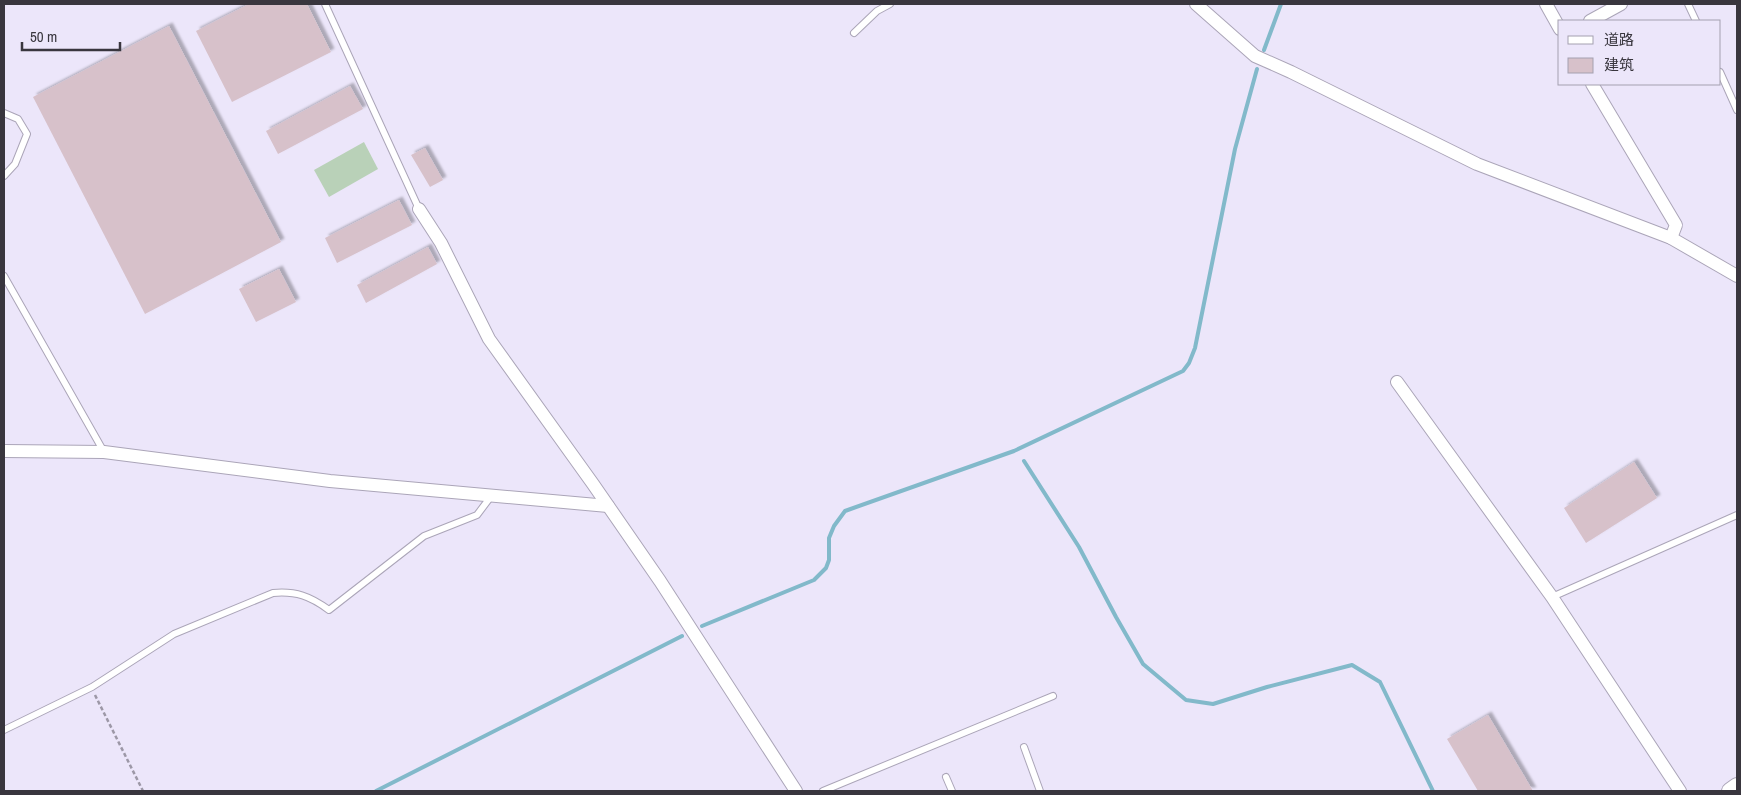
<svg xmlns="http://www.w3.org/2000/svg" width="1741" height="795" viewBox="0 0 1741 795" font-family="'Archivo Narrow','Noto Sans SC',sans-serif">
  <defs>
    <filter id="shadow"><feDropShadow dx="3.5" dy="-3.5" stdDeviation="1" flood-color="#0004"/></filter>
  </defs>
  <rect width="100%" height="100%" fill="#ece6fa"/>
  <polygon fill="#b9d1b8" points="364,142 378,169 329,197 314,170"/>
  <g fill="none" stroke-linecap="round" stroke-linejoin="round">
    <g stroke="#82b9ca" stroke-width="4">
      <polyline points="1264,50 1281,4"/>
      <polyline points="1024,461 1079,547 1116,617 1143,664 1186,700 1213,704 1267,687 1352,665 1380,682 1433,791"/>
      <polyline points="702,626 814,580 826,568 829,560 829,538 834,526 845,511 1014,451 1183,371 1189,363 1195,348 1235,149 1257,69"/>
      <polyline points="376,791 682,636"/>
    </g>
  </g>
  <g fill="#d7c1ca" filter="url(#shadow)">
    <polygon points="249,4 307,4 331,52 232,102 196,31"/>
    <polygon points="169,26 281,242 145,314 33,97"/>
    <polygon points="350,86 363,109 278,154 266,131"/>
    <polygon points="425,148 443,180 430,187 411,155"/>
    <polygon points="399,200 412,225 337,263 325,238"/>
    <polygon points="428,247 437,264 366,303 357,285"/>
    <polygon points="279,269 296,302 256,322 239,289"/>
    <polygon points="1634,462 1657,498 1586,543 1564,508"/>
    <polygon points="1488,715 1533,791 1478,791 1447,739"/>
  </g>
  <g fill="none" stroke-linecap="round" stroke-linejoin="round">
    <defs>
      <g id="service">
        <polyline points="325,4 419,209"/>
        <polyline points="1688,4 1696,21"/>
        <polyline points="854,33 877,11 890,4"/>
        <polyline points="1720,72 1737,110"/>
        <polyline points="4,113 18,119 27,134 15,164 4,176"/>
        <polyline points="4,276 104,452"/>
        <polyline points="1552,597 1737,515"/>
        <path d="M4,730L92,687L174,634L273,593C296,591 310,596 329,610L424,536L477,515L492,495"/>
        <polyline points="1024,747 1040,791"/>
        <polyline points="946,777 952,791"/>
        <polyline points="823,791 1053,696"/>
      </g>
      <g id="minor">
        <polyline points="1196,4 1255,56 1291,72 1477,164 1671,238 1737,276"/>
        <polyline points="1546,4 1560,29"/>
        <polyline points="1590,21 1621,4"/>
        <polyline points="1592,84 1676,225 1671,238"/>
        <polyline points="419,209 441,243 489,339 593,484 660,581 796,791"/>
        <polyline points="1397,382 1552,597 1680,791"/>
        <polyline points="4,451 104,452 330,481 608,506"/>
      </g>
      <polyline id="secondary" points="1730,791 1737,786"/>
    </defs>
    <use href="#service" stroke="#aba5b8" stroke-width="8"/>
    <use href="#minor" stroke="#aba5b8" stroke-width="14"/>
    <use href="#secondary" stroke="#aba5b8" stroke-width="18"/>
    <polyline stroke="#9d98a7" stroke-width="2.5" stroke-dasharray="4 2.5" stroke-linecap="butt" points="95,695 143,791"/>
    <use href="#service" stroke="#fff" stroke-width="6"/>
    <use href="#minor" stroke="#fff" stroke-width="12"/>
    <use href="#secondary" stroke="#fff" stroke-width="16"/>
  </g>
  <rect width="1741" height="795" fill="none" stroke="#39363e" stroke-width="10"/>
  <rect x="1558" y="20" width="162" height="65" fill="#ece6fa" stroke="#a4a0af"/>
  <rect x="1568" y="36" width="25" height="8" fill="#ffffff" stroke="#a4a0af"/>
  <text x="1604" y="45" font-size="15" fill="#39363e">道路</text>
  <rect x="1568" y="58" width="25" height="15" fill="#d7c1ca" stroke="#a4a0af"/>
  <text x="1604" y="70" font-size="15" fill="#39363e">建筑</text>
  <path d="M22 42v8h98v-8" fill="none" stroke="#39363e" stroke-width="2.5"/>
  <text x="30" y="42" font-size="15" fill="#39363e" stroke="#ece6fa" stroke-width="4" paint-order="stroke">50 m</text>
</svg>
